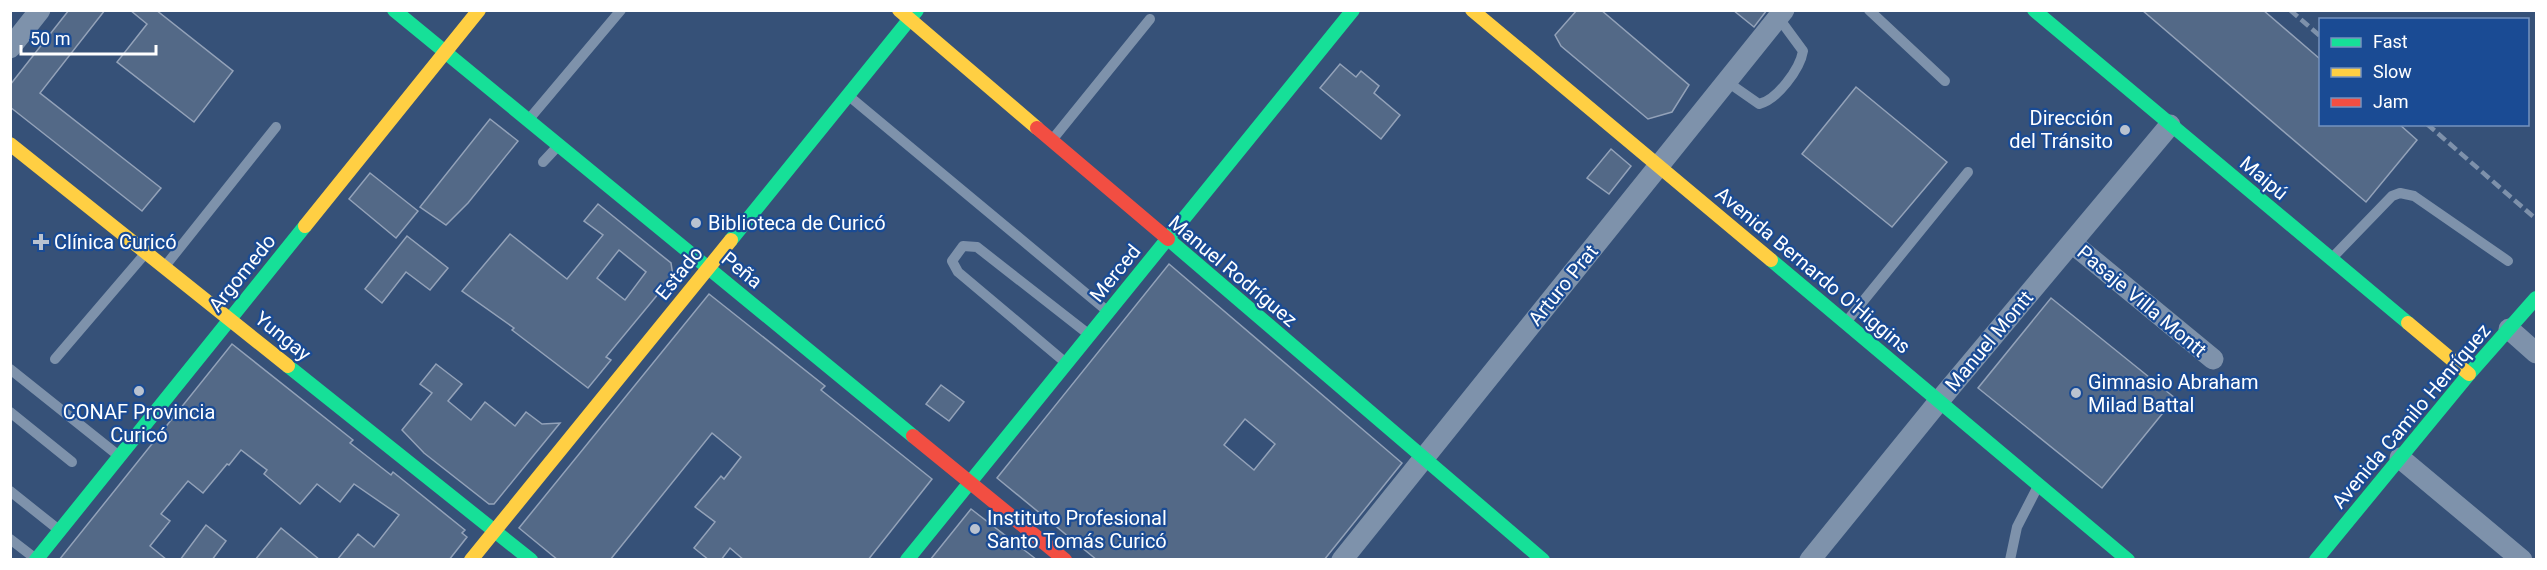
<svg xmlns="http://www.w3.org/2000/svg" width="2547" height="570" viewBox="0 0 2547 570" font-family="Roboto,sans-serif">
  <rect width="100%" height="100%" fill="#365178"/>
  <g fill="#536987" stroke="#93a2b9" stroke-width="1.5" fill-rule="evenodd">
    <polygon points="69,10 105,10 40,93 161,188 142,211 10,107 10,85"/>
    <polygon points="130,10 156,10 233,71 194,122 117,62 147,24"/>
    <polygon points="1577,10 1601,10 1689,85 1672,112 1648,119 1561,46 1555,35"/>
    <polygon points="1733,10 1767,10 1754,27"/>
    <polygon points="2142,10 2263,10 2320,59 2320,124 2399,124 2417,140 2366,202"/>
    <polygon points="1340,64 1356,77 1361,71 1379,86 1374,93 1400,115 1381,139 1320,88"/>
    <polygon points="1856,87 1947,162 1892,227 1802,154"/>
    <polygon points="490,119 518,141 468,203 446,225 420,207"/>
    <polygon points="1611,149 1631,166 1609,194 1587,178"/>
    <polygon points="370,173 418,211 396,238 349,199"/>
    <path d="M598,204L671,263L673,276L606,357L611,360L588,388L512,330L514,328L462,291L510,234L567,279L603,235L584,221ZM619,250L646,272L625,300L597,278Z"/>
    <polygon points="407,236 448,268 430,290 406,272 382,303 365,289"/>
    <path d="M1169,264L1402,463L1324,560H1097L997,478ZM1245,419L1275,444L1254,470L1224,445Z"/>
    <polygon points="709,294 825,386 821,390 932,479 868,560 744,560 730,548 721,560 709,560 694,548 715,522 695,507 721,476 724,479 741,457 712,433 610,560 558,560 519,528"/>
    <polygon points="2051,298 2175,398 2102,488 1978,388"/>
    <polygon points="232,344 353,440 350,443 391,475 393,472 465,530 462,533 467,537 449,560 337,560 358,534 374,547 399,515 354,484 340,502 317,484 300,504 264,474 267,470 241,450 229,465 227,464 203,493 188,481 161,514 170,521 150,546 167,560 59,560"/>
    <polygon points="436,364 462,384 448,401 471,420 485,402 515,426 526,412 542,424 560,423 494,504 489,504 424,453 402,430 432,393 420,384"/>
    <polygon points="941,385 964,402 949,421 926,404"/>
    <polygon points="971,509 1032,556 1037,560 930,560"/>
    <polygon points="206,525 226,541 212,560 180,560"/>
    <polygon points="281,528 320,560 255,560"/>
  </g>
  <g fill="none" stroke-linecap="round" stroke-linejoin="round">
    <g stroke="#7e92ab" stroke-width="10">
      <polyline points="1869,10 1945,81"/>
      <path d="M1726,81L1759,104C1777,100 1800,69 1803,51L1778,17"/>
      <polyline points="850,97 1106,310"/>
      <polyline points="530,118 621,10"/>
      <polyline points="1052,140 1150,19"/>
      <polyline points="543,162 557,147"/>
      <polyline points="2333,257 2392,196 2400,193 2414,196 2508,261"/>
      <polyline points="166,265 276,127"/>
      <polyline points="1847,321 1968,172"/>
      <polyline points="55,359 144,255"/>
      <polyline points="1066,363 958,272 952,261 963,246 977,247 1087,333"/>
      <polyline points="10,369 119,456"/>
      <polyline points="10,412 72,462"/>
      <polyline points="10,491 59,530"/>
      <polyline points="10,539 36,559"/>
      <polyline points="2010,560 2017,527 2037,488"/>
    </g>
    <g stroke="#7e92ab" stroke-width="21">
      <polyline points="10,48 40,10"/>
      <polyline points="2072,243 2213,359"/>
      <polyline points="2509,329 2536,353"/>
      <polyline points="2400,458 2522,560"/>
      <polyline points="1342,560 1784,10"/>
      <polyline points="1810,560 1939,401 2170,125"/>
    </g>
    <g stroke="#16e098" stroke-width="14">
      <polyline points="394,10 913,436"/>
      <polyline points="2034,10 2408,323"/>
      <polyline points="1168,239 1543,560"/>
      <polyline points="731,240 917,10"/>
      <polyline points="1771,260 2128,560"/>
      <polyline points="288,366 531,560"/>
      <polyline points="36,560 305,226"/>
      <polyline points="907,560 1353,10"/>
      <polyline points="2316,560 2469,374 2536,298"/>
    </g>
    <g stroke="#ffcf43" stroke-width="14">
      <polyline points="899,10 1037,128"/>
      <polyline points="1472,10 1771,260"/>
      <polyline points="10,144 288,366"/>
      <polyline points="305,226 479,10"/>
      <polyline points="2408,323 2469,374"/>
      <polyline points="471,560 731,240"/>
    </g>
    <g stroke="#f24e42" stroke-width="14">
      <polyline points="1037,128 1168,239"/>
      <polyline points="913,436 1065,560"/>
    </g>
    <g stroke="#7e91ab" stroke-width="4.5" stroke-dasharray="10 4.5" stroke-linecap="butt">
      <polyline points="2290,10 2320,36"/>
      <polyline points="2427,124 2536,219"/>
    </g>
  </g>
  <g fill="#b9c2d0" stroke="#1a4b94" stroke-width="2">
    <circle cx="2125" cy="130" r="6"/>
    <circle cx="696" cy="223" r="6"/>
    <path d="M38 233h6v6h6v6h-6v6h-6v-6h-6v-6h6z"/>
    <circle cx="139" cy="391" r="6"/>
    <circle cx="2076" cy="393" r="6"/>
    <circle cx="975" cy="529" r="6"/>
  </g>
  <g text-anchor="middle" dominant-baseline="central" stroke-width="4.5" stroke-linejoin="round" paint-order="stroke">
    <g font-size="20" fill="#fff" stroke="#1a4b94" text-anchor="start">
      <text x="2113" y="118" text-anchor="end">Dirección<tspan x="2113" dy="23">del Tránsito</tspan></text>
      <text x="708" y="223">Biblioteca de Curicó</text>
      <text x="54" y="242">Clínica Curicó</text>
      <text x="2088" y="382">Gimnasio Abraham<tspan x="2088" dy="23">Milad Battal</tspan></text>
      <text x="139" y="412" text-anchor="middle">CONAF Provincia<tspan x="139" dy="23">Curicó</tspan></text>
      <text x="987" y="518">Instituto Profesional<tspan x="987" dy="23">Santo Tomás Curicó</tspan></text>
    </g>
    <g font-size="20" fill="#fff" stroke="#1a4b94">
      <text transform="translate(2264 178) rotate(40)">Maipú</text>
      <text transform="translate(742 270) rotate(39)">Peña</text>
      <text transform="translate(1813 270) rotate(40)">Avenida Bernardo O'Higgins</text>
      <text transform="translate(1233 271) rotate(40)">Manuel Rodríguez</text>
      <text transform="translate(242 273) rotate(-51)">Argomedo</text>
      <text transform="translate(679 273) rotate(-51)">Estado</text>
      <text transform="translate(1115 273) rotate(-51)">Merced</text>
      <text transform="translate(1563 285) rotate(-51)">Arturo Prat</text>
      <text transform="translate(2142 301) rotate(40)">Pasaje Villa Montt</text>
      <text transform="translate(283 336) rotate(39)">Yungay</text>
      <text transform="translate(1989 341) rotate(-50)">Manuel Montt</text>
      <text transform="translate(2411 416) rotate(-50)">Avenida Camilo Henríquez</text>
    </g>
  </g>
  <rect width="2547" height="570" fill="none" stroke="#ffffff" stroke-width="24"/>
  <rect x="2319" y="18" width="210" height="108" fill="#1a4b94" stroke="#7693bf" stroke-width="1.5"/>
  <rect x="2331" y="38" width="30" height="9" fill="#16e098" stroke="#7693bf" stroke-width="1.5"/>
  <text x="2373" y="48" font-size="18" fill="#ffffff">Fast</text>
  <rect x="2331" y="68" width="30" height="9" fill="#ffcf43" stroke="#7693bf" stroke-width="1.5"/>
  <text x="2373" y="78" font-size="18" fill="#ffffff">Slow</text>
  <rect x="2331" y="98" width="30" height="9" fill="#f24e42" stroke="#7693bf" stroke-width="1.5"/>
  <text x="2373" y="108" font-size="18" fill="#ffffff">Jam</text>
  <path d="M21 45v9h135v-9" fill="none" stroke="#ffffff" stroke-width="3"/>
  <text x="30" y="45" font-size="18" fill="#ffffff" stroke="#1a4b94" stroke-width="4.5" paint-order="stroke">50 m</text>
</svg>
